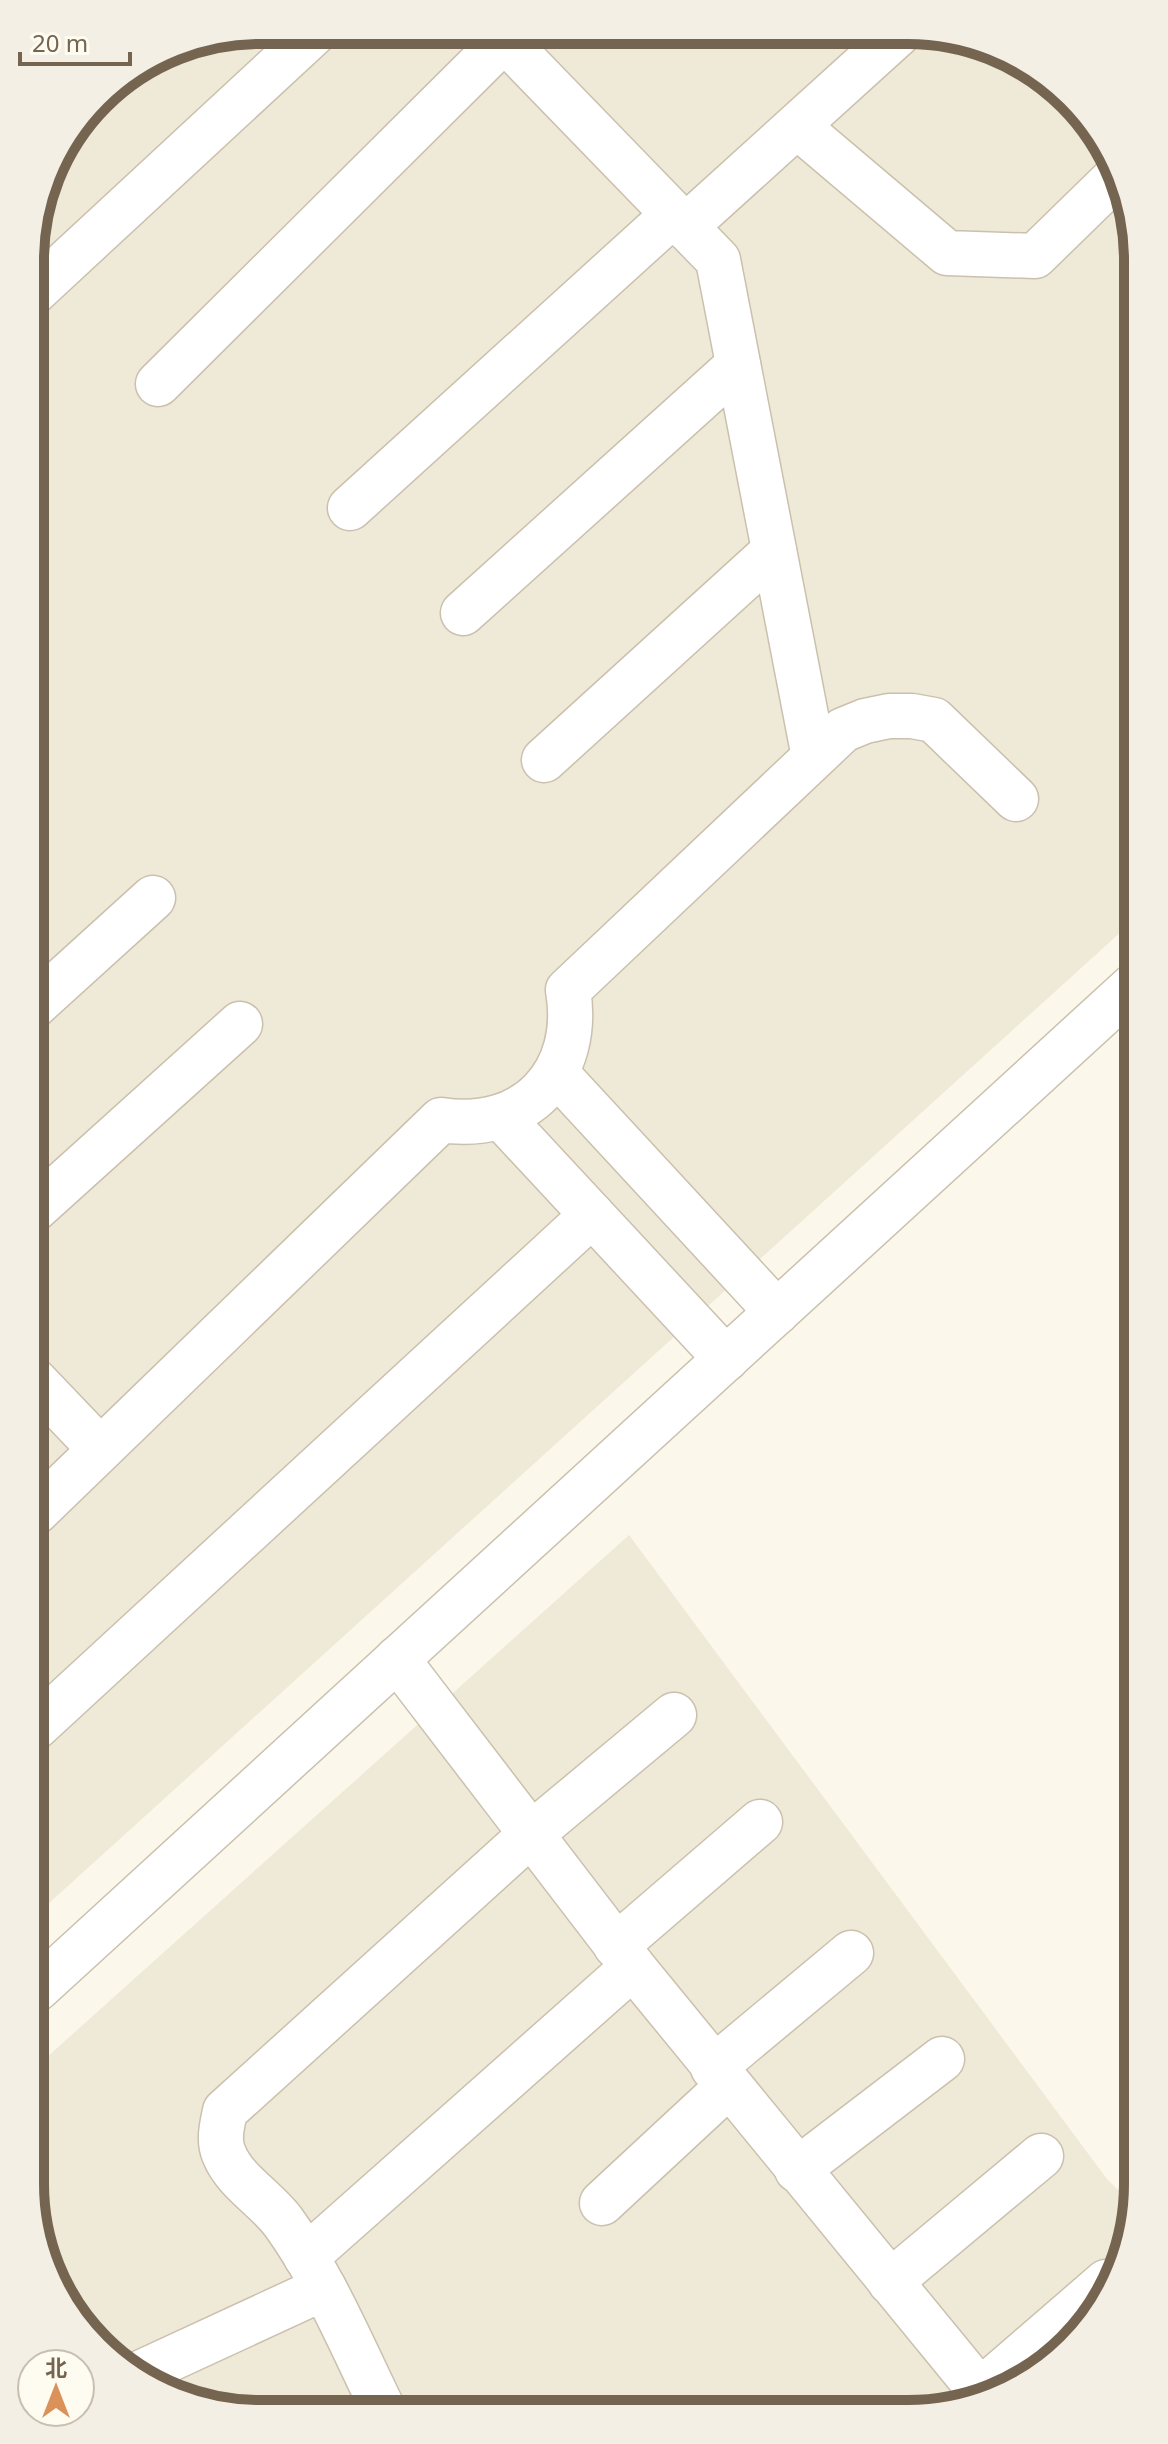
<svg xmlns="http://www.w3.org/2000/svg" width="1168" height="2444" viewBox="0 0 1168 2444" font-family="'Noto Sans','Noto Sans SC',sans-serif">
  <rect width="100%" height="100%" fill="#fbf8eb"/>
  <g fill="#efe9d7">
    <polygon points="260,30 952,34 1060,87 1130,200 1133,921 37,1914 32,230 54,158 108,87 172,47"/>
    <polygon points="629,1535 1107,2179 1135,2207 1090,2324 1036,2375 968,2406 216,2410 108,2357 38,2244 37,2066"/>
  </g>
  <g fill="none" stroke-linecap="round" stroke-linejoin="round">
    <defs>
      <g id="minor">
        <polyline points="496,31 718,260 814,757"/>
        <polyline points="797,126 947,253 1035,256 1116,177"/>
        <polyline points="685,227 898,34"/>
        <polyline points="32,294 317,30"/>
        <polyline points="158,384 512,32"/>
        <polyline points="350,508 674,214"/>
        <polyline points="463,613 738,365"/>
        <polyline points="544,760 774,551"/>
        <polyline points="34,1006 153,898"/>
        <polyline points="556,1073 777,1312"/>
        <polyline points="501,1117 726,1359"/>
        <polyline points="35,1209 240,1024"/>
        <polyline points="35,1381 100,1449"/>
        <path d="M36,1512L441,1120C526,1133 582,1073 568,990L843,730L865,721L889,716H912L934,720L1016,799"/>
        <polyline points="397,1659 633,1967 986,2398"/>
        <polyline points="36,1727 592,1215"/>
        <polyline points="616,1946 760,1822"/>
        <polyline points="37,1989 1133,986"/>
        <polyline points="713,2068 851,1953"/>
        <polyline points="797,2170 942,2059"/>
        <polyline points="602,2203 728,2086"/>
        <polyline points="306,2257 633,1967"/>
        <polyline points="890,2282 1041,2156"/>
        <polyline points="140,2373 324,2288"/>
        <polyline points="980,2391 1106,2282"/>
        <path d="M383,2409C352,2346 325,2280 284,2223C267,2199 235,2182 224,2154C218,2140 222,2126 225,2111L530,1835L674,1715"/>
      </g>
    </defs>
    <use href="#minor" stroke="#cbc0ae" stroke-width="47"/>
    <use href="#minor" stroke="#fff" stroke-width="44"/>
  </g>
  <path d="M0 0H1168V2444H0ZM260 44H908A216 216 0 0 1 1124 260V2184A216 216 0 0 1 908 2400H260A216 216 0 0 1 44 2184V260A216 216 0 0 1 260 44Z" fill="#f3efe4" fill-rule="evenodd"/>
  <path fill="none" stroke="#75644f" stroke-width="10" d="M260 44H908A216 216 0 0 1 1124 260V2184A216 216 0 0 1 908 2400H260A216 216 0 0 1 44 2184V260A216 216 0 0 1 260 44Z"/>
  <g transform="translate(56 2388)"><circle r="38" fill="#fefbf1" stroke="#c7bfb0" stroke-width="2"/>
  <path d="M0-6L14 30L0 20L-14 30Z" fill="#db915a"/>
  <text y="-12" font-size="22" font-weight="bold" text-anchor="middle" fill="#75644f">北</text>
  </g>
  <path d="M20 52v12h110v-12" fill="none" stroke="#75644f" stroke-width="4"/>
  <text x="32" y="52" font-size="24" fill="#75644f" stroke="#fefbf1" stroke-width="6" paint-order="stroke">20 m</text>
</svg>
